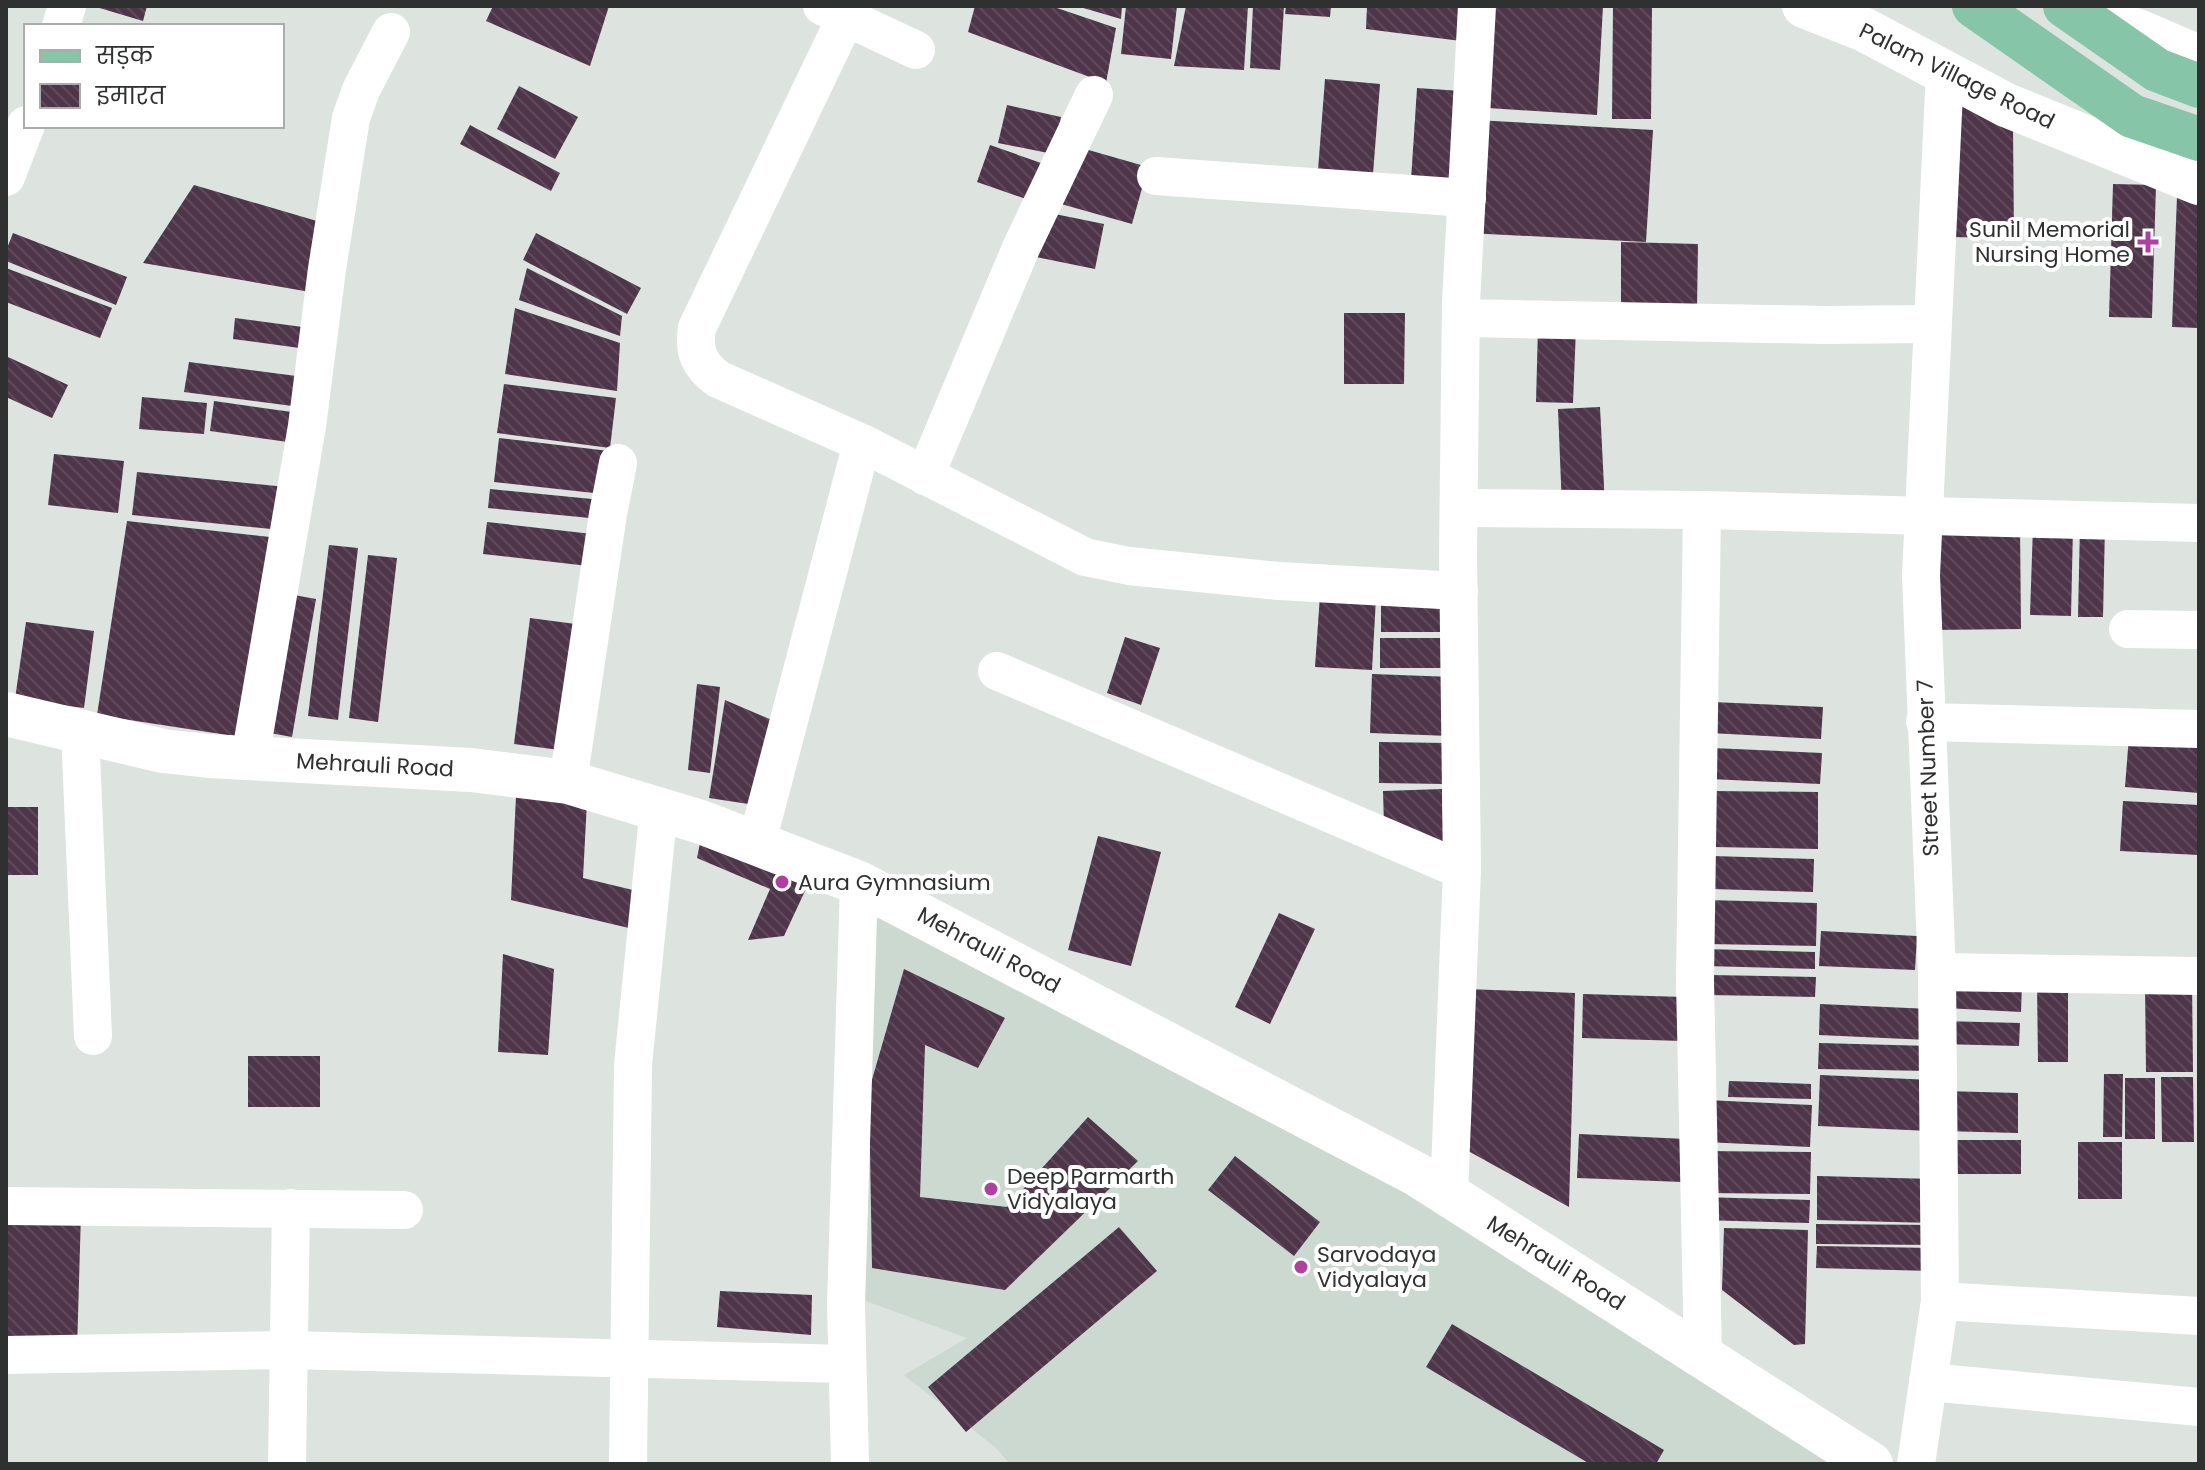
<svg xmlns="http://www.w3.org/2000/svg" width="2205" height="1470" viewBox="0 0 2205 1470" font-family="Poppins,'Noto Sans Devanagari',sans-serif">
  <defs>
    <pattern id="building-back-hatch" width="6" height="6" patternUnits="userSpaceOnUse" patternTransform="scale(2)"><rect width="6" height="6" fill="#4e3549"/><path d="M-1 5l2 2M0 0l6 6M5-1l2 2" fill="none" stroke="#5f4a5b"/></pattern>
  </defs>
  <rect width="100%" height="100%" fill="#dde3df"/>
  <polygon fill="#ccd9d1" points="859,883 1234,1079 1871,1464 1010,1464 996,1448 904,1375 967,1338 863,1300"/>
  <g fill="url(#building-back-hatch)">
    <polygon points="93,6 147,6 143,21"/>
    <polygon points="493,6 609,6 590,66 486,21"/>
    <polygon points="975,6 1051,6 1116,28 1106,83 968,32"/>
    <polygon points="1080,6 1122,6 1121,19 1080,7"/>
    <polygon points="1126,6 1177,6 1171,59 1121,54"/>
    <polygon points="1186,6 1248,6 1244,70 1174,66"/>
    <polygon points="1253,6 1284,6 1280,70 1250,68"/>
    <polygon points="1286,6 1331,6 1330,17 1285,14"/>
    <polygon points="1367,6 1471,6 1469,42 1366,29"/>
    <polygon points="1479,6 1603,6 1597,115 1473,107"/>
    <polygon points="1613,6 1652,6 1651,119 1612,119"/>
    <polygon points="1325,79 1380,84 1373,174 1318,170"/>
    <polygon points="519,86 578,117 555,159 497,129"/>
    <polygon points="1417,88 1461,91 1455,183 1411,180"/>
    <polygon points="1948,96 2013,128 2014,238 1947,237"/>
    <polygon points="1007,105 1061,117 1053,154 998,143"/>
    <polygon points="1475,120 1653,130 1646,242 1468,233"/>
    <polygon points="470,125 560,173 551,191 460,144"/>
    <polygon points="990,145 1044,164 1032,201 977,182"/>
    <polygon points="1071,145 1148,167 1132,224 1054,202"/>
    <polygon points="2113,184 2156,185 2152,318 2109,317"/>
    <polygon points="194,185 327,224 316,293 143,263"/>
    <polygon points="2177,196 2199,196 2199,328 2172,327"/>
    <polygon points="1045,212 1104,224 1095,269 1036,257"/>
    <polygon points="13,233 127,277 116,305 6,261 6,251"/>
    <polygon points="536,233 641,288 627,314 523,260"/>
    <polygon points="1621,242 1698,244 1697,307 1621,307"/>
    <polygon points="6,268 112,308 100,338 6,302"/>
    <polygon points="527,268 622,316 620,336 519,300"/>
    <polygon points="515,308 620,343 617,391 505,374"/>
    <polygon points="1344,313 1405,313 1404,384 1344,384"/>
    <polygon points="235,318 310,328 307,349 233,339"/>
    <polygon points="1538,327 1576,328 1573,403 1536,402"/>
    <polygon points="6,356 68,385 52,418 6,397"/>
    <polygon points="189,362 304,377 300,407 184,392"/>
    <polygon points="504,384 616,398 610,448 497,433"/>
    <polygon points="142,397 207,403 204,434 139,429"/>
    <polygon points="214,401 299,413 295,443 210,431"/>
    <polygon points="1600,407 1605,506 1562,508 1558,409"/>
    <polygon points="499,438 609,451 603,494 494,482"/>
    <polygon points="54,454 124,461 118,513 48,505"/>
    <polygon points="137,472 286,487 281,530 132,515"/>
    <polygon points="490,489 602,500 600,519 488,508"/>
    <polygon points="127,521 279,538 247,738 97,715"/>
    <polygon points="487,522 601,535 597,567 483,554"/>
    <polygon points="2080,525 2105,526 2103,617 2078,617"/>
    <polygon points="2020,526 2021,629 1931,630 1930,528"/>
    <polygon points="2033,526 2073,527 2071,616 2030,615"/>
    <polygon points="329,545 358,548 338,720 308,716"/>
    <polygon points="368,555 397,558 378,722 349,718"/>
    <polygon points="283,593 316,599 292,737 259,731"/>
    <polygon points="1320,595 1376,598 1372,670 1315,667"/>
    <rect x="1381" y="600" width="73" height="32"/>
    <polygon points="530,618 583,625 567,751 514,744"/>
    <polygon points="26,622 94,631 84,708 15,699"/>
    <polygon points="1125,637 1160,648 1141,705 1107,693"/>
    <rect x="1380" y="638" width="75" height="30"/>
    <polygon points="1372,674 1453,677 1450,736 1370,733"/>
    <polygon points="697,684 720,687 710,773 688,770"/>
    <polygon points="725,700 774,721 755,805 709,798"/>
    <polygon points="1712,702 1823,707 1821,739 1710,733"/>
    <polygon points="2129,736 2199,742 2199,793 2125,787"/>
    <polygon points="1379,742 1445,743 1444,784 1379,783"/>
    <polygon points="1712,748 1822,753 1820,784 1710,779"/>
    <polygon points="1442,789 1444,857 1384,825 1383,791"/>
    <polygon points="1713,791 1818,792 1818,849 1713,847"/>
    <polygon points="516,796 587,801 583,878 637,891 633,929 511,900"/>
    <polygon points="2123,801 2199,805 2199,855 2120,851"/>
    <rect x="6" y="807" width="32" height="68"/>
    <polygon points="702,833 812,876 784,936 748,940 770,889 697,858"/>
    <polygon points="1098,836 1161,852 1131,966 1068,950"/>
    <polygon points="1712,856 1814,859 1813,892 1712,889"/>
    <polygon points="1707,900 1817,903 1816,946 1706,944"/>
    <polygon points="1279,913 1315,929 1270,1024 1235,1007"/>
    <polygon points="1821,931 1917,936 1915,970 1819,966"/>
    <polygon points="1705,949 1815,952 1815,969 1705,966"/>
    <polygon points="503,954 554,969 548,1055 498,1052"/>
    <polygon points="904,969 1005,1018 978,1068 925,1045 920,1197 1007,1207 1088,1117 1138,1161 1005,1290 872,1268 869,1090"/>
    <polygon points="1709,975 1816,977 1815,997 1708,995"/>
    <polygon points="1946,980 2022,983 2021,1012 1945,1008"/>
    <polygon points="2192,980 2193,1072 2146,1072 2145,981"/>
    <polygon points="2037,983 2068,983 2068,1062 2038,1062"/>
    <polygon points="1467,989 1575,993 1569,1207 1461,1147"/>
    <polygon points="1583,994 1684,997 1683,1041 1582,1038"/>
    <polygon points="1820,1004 1930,1009 1928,1040 1819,1035"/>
    <polygon points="1941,1021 2020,1023 2019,1046 1940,1044"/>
    <polygon points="1819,1043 1931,1046 1930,1071 1818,1069"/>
    <rect x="248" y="1056" width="72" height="51"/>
    <polygon points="2104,1074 2123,1074 2122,1137 2103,1137"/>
    <polygon points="1820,1075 1932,1080 1930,1131 1818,1126"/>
    <polygon points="2161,1077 2193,1077 2194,1142 2162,1142"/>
    <rect x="2125" y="1078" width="30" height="61"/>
    <polygon points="1729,1081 1811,1084 1811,1099 1728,1097"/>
    <polygon points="1944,1091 2018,1093 2018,1133 1943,1131"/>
    <polygon points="1706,1100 1812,1105 1810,1147 1704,1142"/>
    <polygon points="1579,1134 1686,1139 1683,1182 1577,1178"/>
    <polygon points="1948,1140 2021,1140 2021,1174 1947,1174"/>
    <rect x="2078" y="1142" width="44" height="57"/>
    <polygon points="1703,1151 1811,1152 1810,1194 1703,1193"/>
    <polygon points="1235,1156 1320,1222 1294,1256 1208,1190"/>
    <polygon points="1817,1176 1934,1179 1933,1223 1817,1220"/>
    <polygon points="1702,1197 1810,1200 1809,1223 1701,1220"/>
    <polygon points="6,1210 81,1213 77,1350 6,1348"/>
    <polygon points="1816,1224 1935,1225 1934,1245 1816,1244"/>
    <polygon points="1119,1227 1157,1271 966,1432 928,1387"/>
    <polygon points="1724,1228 1808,1230 1805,1344 1794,1345 1722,1290"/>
    <polygon points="1817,1246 1933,1248 1932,1271 1816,1268"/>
    <polygon points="720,1291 812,1295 811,1335 717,1327"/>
    <polygon points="1452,1324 1664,1450 1656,1464 1590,1464 1426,1367"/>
  </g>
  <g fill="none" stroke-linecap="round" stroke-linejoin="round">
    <g stroke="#fff" stroke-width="38">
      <polyline points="822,6 916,50"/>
      <path d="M845,19L697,328C693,351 699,365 718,379L862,443L1085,557L1129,566L1279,581L1459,591"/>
      <polyline points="61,26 67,6"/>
      <polyline points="1156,176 1467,198"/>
      <polyline points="6,177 26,125"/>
      <polyline points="1461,318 1824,325 1932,324"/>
      <polyline points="925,476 1021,248 1094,95"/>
      <polyline points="1459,508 1702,510"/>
      <polyline points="2128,629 2199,630"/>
      <polyline points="997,671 1462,870"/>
      <polyline points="1925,722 2199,729"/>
      <polyline points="80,731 93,1036"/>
      <polyline points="250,758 307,426 327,269 351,118 361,90 391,32"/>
      <polyline points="568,782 608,514 618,463"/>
      <polyline points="757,842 862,443"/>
      <polyline points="1937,972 2199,976"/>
      <polyline points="1449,1195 1462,870 1458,554 1461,302 1477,6"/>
      <polyline points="6,1206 404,1210"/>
      <polyline points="1940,1301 2199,1316"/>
      <polyline points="6,1355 287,1350 847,1364"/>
      <polyline points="1703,1356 1695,981 1702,510 2199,523"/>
      <polyline points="1928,1382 2199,1407"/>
      <polyline points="287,1464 291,1208"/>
      <polyline points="628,1464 633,1065 659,807"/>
      <polyline points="850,1464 846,1305 859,883"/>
      <polyline points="1916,1464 1940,1301 1937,972 1921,575 1945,71"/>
    </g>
    <g stroke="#fff" stroke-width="44">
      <polyline points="1804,6 1865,30 2006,105 2199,183"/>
      <polyline points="2087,14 2138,31 2199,57"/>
      <polyline points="6,714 163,751 209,756 471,770 568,782 701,822 859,883 1416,1174 1871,1464"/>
    </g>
    <g stroke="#86c5a7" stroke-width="44">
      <polyline points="1974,6 2132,116 2199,139"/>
      <polyline points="2065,6 2157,70 2199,86"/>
    </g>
  </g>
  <g fill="#ae41a0" stroke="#fff" stroke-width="3">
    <path d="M2144 230h8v8h8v8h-8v8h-8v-8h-8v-8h8z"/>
    <circle cx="782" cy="882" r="8"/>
    <circle cx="991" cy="1189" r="8"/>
    <circle cx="1301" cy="1267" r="8"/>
  </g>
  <g text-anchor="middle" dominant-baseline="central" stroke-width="8" stroke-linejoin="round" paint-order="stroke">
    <g font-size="22" fill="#2e312f" stroke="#fff">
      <text transform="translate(1957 76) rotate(26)">Palam Village Road</text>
      <text transform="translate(375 765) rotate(3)">Mehrauli Road</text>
      <text transform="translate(1928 768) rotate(-92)">Street Number 7</text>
      <text transform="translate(989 950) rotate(28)">Mehrauli Road</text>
      <text transform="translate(1556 1263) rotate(32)">Mehrauli Road</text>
    </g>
    <g font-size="22" fill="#2e312f" stroke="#fff" text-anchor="start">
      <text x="2130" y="229" text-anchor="end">Sunil Memorial<tspan x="2130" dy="25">Nursing Home</tspan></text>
      <text x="798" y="882">Aura Gymnasium</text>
      <text x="1007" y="1176">Deep Parmarth<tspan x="1007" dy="25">Vidyalaya</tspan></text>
      <text x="1317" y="1254">Sarvodaya<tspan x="1317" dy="25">Vidyalaya</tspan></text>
    </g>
  </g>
  <rect width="2205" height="1470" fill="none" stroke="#2e312f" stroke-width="16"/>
  <rect x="24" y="24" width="260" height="104" fill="#ffffff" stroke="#abadac" stroke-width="2"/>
  <rect x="40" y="50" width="40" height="12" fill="#86c5a7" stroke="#abadac" stroke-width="2"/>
  <text x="96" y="64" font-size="24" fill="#2e312f">सड़क</text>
  <rect x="40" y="84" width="40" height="24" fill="url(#building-back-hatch)" stroke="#abadac" stroke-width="2"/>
  <text x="96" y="104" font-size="24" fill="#2e312f">इमारत</text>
</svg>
